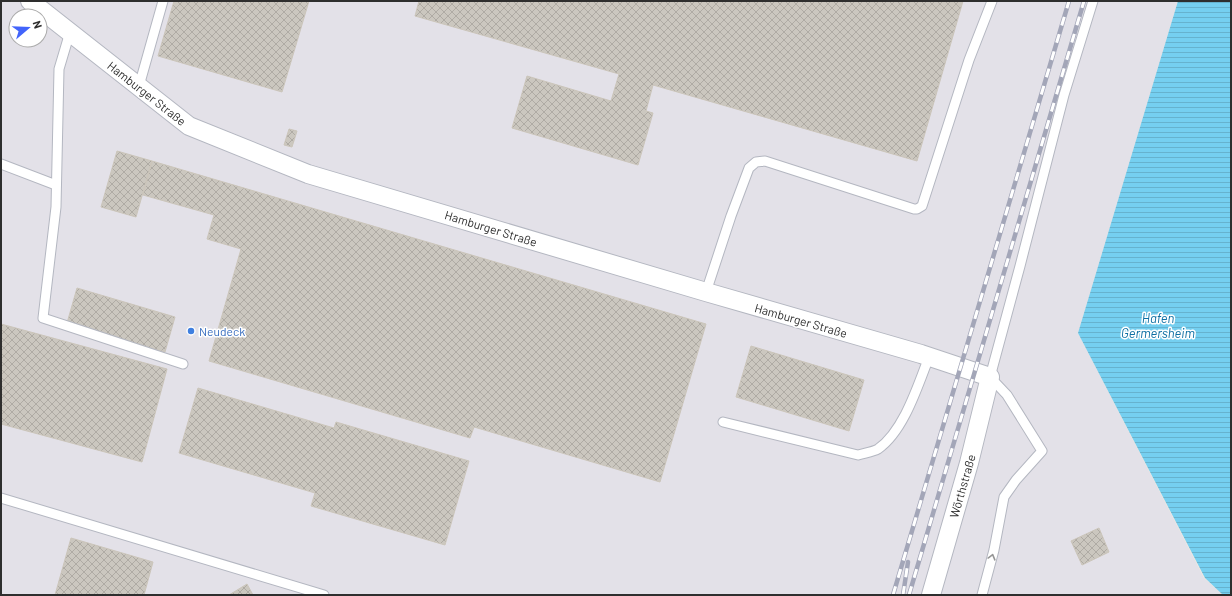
<svg xmlns="http://www.w3.org/2000/svg" width="1232" height="596" viewBox="0 0 1232 596" font-family="Barlow,sans-serif">
  <defs>
    <pattern id="water-rules" width="6" height="5" patternUnits="userSpaceOnUse"><rect width="6" height="5" fill="#75cff0"/><path d="M0 2.5h6" fill="none" stroke="#66b2ce"/></pattern>
    <pattern id="building-cross-hatch" width="8" height="8" patternUnits="userSpaceOnUse"><rect width="8" height="8" fill="#cbc7bf"/><path d="M0 0l8 8M0 8l8-8" fill="none" stroke="#afaba4"/></pattern>
  </defs>
  <rect width="100%" height="100%" fill="#efe9e1"/>
  <path fill="#e3e1e8" fill-rule="evenodd" d="M1,1H1178L1078,333L1204,578L1223,595H1ZM16,16H40V40H16Z"/>
  <polygon fill="url(#water-rules)" points="1178,1 1231,1 1231,595 1223,595 1205,578 1078,333"/>
  <g fill="url(#building-cross-hatch)" stroke="#cbc5ba">
    <polygon points="174,1 309,1 282,92 158,56"/>
    <polygon points="419,1 963,1 917,161 653,85 646,111 653,113 638,165 512,128 527,76 611,101 619,74 415,16"/>
    <polygon points="289,129 297,131 292,147 284,145"/>
    <polygon points="117,151 152,161 136,217 101,207"/>
    <polygon points="152,161 706,324 660,482 474,427 470,438 209,361 241,249 207,239 214,215 143,195"/>
    <polygon points="77,288 175,317 165,352 67,323"/>
    <polygon points="1,324 167,369 142,462 1,424"/>
    <polygon points="751,346 864,380 849,431 736,397"/>
    <polygon points="198,388 334,428 336,422 469,461 445,545 311,506 315,493 179,453"/>
    <polygon points="1099,528 1109,552 1082,565 1071,541"/>
    <polygon points="71,538 153,562 144,595 55,595"/>
    <polygon points="247,584 253,595 229,595"/>
  </g>
  <g fill="none" stroke-linecap="round" stroke-linejoin="round">
    <defs>
      <g id="service">
        <polyline points="70,32 59,69 56,207 43,318 183,364"/>
        <polyline points="139,86 163,1"/>
        <polyline points="1,164 56,185"/>
        <polyline points="706,292 731,216 749,168 756,162 765,161 914,209 917,209 922,206 969,60 992,1"/>
        <path d="M723,422L858,455C864,453 873,452 878,449C904,431 918,385 929,357"/>
        <polyline points="1,498 324,595"/>
        <polyline points="982,595 994,550 1004,497 1016,480 1042,451 1007,395 990,377 1020,266 1064,95 1093,1"/>
      </g>
      <polyline id="minor" points="30,1 189,126 308,174 706,292 921,354 990,377 969,463 931,595"/>
    </defs>
    <use href="#service" stroke="#b4b7c1" stroke-width="11"/>
    <use href="#minor" stroke="#b4b7c1" stroke-width="20"/>
    <use href="#service" stroke="#fff" stroke-width="9"/>
    <use href="#minor" stroke="#fff" stroke-width="18"/>
    <defs>
      <g id="rail">
        <polyline points="893,595 1069,1"/>
        <polyline points="903,595 908,562"/>
        <polyline points="909,595 1084,1"/>
      </g>
    </defs>
    <use href="#rail" stroke="#a3a6b8" stroke-width="4.5"/>
    <use href="#rail" stroke="#fff" stroke-width="3" stroke-dasharray="9" stroke-linecap="butt"/>
  </g>
  <defs><path id="oneway-chevron" d="M-2-3.5L2.5 0L-2 3.5" fill="none" stroke-width="1.6" stroke-linecap="round" stroke-linejoin="round"/></defs>
  <use stroke="#969696" href="#oneway-chevron" transform="translate(992 557) rotate(-75)"/>
  <circle fill="#3f7fe0" stroke="#fff" stroke-width="1.5" cx="191" cy="331" r="4"/>
  <g text-anchor="middle" dominant-baseline="central" stroke-width="3" stroke-linejoin="round" paint-order="stroke">
    <g font-size="12" fill="#2e2e2e" stroke="#fff">
      <text transform="translate(147 93) rotate(38)">Hamburger Straße</text>
      <text transform="translate(491 228) rotate(17)">Hamburger Straße</text>
      <text transform="translate(801 320) rotate(16)">Hamburger Straße</text>
      <text transform="translate(962 486) rotate(-74)">Wörthstraße</text>
    </g>
    <g font-size="12" fill="#366cbe" stroke="#fff" text-anchor="start">
      <text x="199" y="331">Neudeck</text>
    </g>
    <g font-size="13" font-style="italic" fill="#0d6fa3" stroke="#fff">
      <text x="1158" y="318">Hafen<tspan x="1158" dy="15">Germersheim</tspan></text>
    </g>
  </g>
  <rect width="1232" height="596" fill="none" stroke="#2e2e2e" stroke-width="4"/>
  <g transform="translate(28 28) rotate(71)"><circle r="19" fill="#ffffff" stroke="#ababab"/>
  <path d="M0-3L7 15L0 10L-7 15Z" fill="#4264fb"/>
  <text y="-6" font-size="11" font-weight="bold" text-anchor="middle" fill="#2e2e2e">N</text>
  </g>
</svg>
